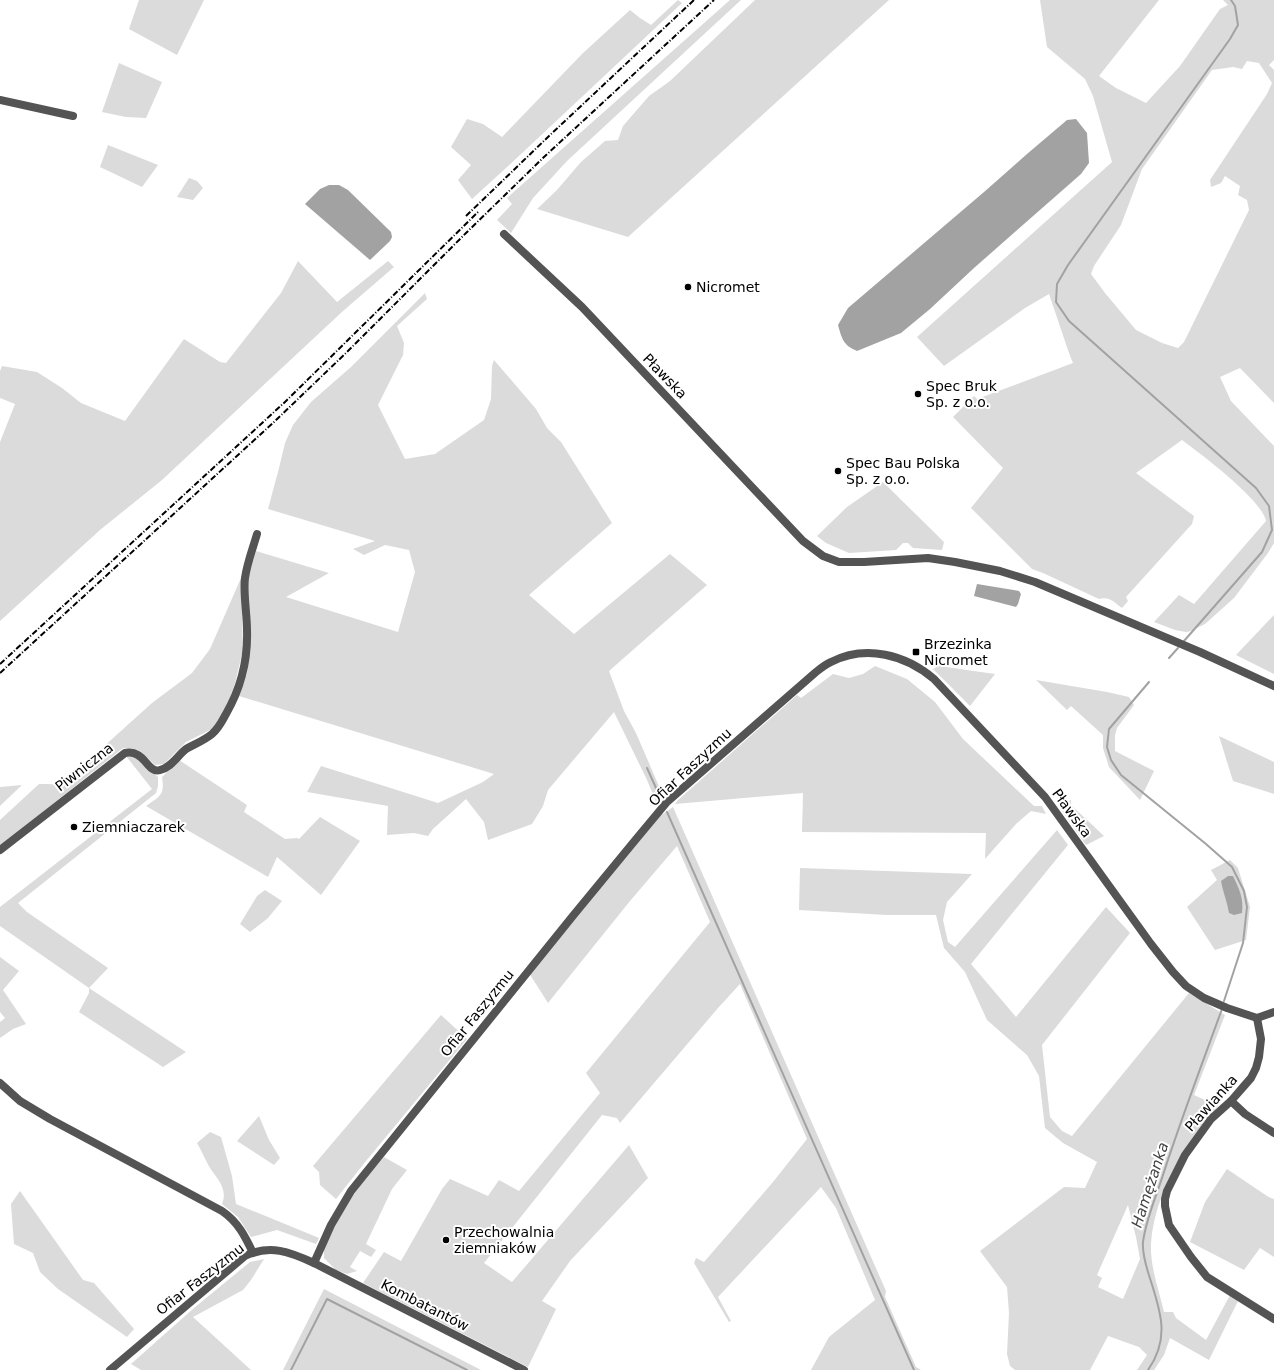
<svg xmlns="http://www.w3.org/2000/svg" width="1274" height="1370" viewBox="0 0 1274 1370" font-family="'DejaVu Sans',sans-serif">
  <rect width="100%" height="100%" fill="#fff"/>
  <g fill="#dbdbdb" fill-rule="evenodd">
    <polygon points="139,0 204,0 177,55 129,29"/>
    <polygon points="678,0 682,3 506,168 472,199 458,180 471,165 451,147 467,119 483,124 502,137 582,54 630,10 640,18 651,25"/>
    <polygon points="730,0 741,0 567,161 533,198 511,233 497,220 512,204 507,198"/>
    <polygon points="755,0 889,0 628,237 537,209 557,190 581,162 605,141 618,140 623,126 649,96 670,81"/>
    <path d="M1040,0H1159L1099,76L1116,88L1146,103L1180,66L1220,9L1228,5L1223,0H1274V60L1269,65L1274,70V403L1240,368L1220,377L1231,401L1274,446V543L1268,553L1234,598L1205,624L1191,631L1186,632L1175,630L1154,622L1179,595L1194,604L1266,521C1262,500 1201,454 1182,440L1136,473L1194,516L1192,524L1126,597L1128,601L1122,608C1114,602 1109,596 1099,599L1043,573L1032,569L971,508L1003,468L953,417L974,396L977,399L1073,363L1069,353L1049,294L1025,308L944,366L917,337L1112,162L1093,96L1085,79L1047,47ZM1247,61L1259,63L1272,83L1267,94L1210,180L1211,187L1221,183L1225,176L1240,186L1238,195L1247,200L1249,210L1184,342L1178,348L1162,343L1136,330L1105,293L1091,274L1094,266L1121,225L1142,169L1212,70L1233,67L1242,69Z"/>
    <polygon points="119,63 162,82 146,118 126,117 102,112"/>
    <polygon points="108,145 158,165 142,187 100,167"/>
    <polygon points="189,178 197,181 203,188 193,200 177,197"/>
    <polygon points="298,261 337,302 388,261 394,267 343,311 162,480 100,530 0,621 0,442 15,404 0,398 0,371 2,366 37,372 62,388 81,403 125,421 184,339 220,362 226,363 281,293"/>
    <polygon points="425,293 427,299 397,326 404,343 403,355 378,405 405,459 435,454 484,420 491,399 492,366 494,360 536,409 547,428 561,442 612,523 529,595 574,634 670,554 707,585 609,671 624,711 636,733 664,798 657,804 647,780 614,712 548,790 543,806 532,824 488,840 484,822 466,799 433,829 428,836 414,833 387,835 388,806 307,792 321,766 438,803 483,782 494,774 239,696 247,674 250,637 247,580 256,551 329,573 286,597 398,632 415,572 409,550 385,545 364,555 353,549 375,541 268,509 279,468 285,443 293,425 311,402 351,367"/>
    <polygon points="883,482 944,542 942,550 913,548 908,543 903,543 896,550 849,553 826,543 817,536 847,507"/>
    <polygon points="241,578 243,650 235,683 227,706 212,729 186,742 164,764 155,765 140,751 123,748 0,846 0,820 39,784 48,784 61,785 152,703 192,673 210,649"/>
    <polygon points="1274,615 1274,674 1236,655"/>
    <polygon points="875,666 907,679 935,702 963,739 1034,806 1042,806 1046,814 1031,811 1016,824 985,859 986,833 802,832 803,793 675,804 678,800 797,695 801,698 833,674 849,678 863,674"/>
    <polygon points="939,666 995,674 970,706 933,669"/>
    <polygon points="1036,680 1107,692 1129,697 1134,705 1117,728 1115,735 1115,751 1154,771 1140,800 1109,767 1103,748 1103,735 1071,706 1067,710"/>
    <polygon points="1219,736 1274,762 1274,794 1233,781"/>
    <polygon points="126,756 135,757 158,777 158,786 156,793 18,903 27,912 108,968 89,988 186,1052 163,1067 79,1012 89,993 89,988 0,926 0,907 152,789"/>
    <path d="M179,760L247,805L244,812L285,839L297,838L299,839L320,817L360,841L321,895L277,857L268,877L146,806C160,796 165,795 162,777Z"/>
    <polygon points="22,785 0,806 0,787"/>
    <polygon points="1071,800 1071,805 1104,836 1086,845 1058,805"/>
    <polygon points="673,807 886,1291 885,1297 916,1367 921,1370 811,1370 829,1337 875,1300 836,1208 821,1187 718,1297 731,1321 729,1322 694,1263 696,1258 704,1262 773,1182 807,1139 740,984 718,1008 620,1123 617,1118 602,1115 484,1263 512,1282 629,1145 648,1178 570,1261 542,1301 556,1309 528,1367 363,1283 384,1252 401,1261 442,1189 450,1179 488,1196 499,1180 519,1191 600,1093 586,1073 710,922 691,878 677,846 630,901 548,1003 529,973 583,910 660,816"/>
    <path d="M1057,830L1068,845L971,964L1016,1017L1106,907L1130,933L1042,1045L1050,1117L1062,1131L1072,1136L1189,993L1225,1015L1194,1095L1218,1106C1186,1142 1154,1195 1151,1244C1150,1267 1159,1290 1164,1312H1173L1176,1318L1206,1340L1230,1295L1238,1301L1209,1360L1170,1338L1164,1355L1154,1370H1137L1147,1355L1139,1347L1108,1336L1090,1370H1015L1010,1366L1007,1354L1009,1313L1007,1287L980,1251L1064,1187L1085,1188L1097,1162L1063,1143L1045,1128L1039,1076L1027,1055L987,1020L965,972L944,948L936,915H887L799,910L800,868L972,874L947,902L943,920L948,942L955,947ZM1128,1205L1136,1237L1140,1259L1123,1299L1098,1287L1102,1278L1097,1275Z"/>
    <polygon points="1230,860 1238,868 1250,907 1246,940 1215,950 1187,907 1217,880 1211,870"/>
    <polygon points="265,890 282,901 268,918 250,932 240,924 257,896"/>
    <polygon points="0,957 19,971 3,990 26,1024 13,1029 0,1038 0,1022 5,1018 0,1012"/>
    <polygon points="441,1015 467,1039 366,1161 336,1199 320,1185 319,1172 313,1166"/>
    <polygon points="259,1116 269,1140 280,1158 274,1165 237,1141"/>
    <path d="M210,1132L221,1137L232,1176L236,1204L319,1238L316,1244L277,1230L251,1237L238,1217L222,1204C228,1189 218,1180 210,1168C205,1160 202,1151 197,1143Z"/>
    <polygon points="384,1157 407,1170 392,1189 366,1244 376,1250 371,1257 360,1251 350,1267 357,1271 347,1274 336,1270 324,1258 324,1248 341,1212 355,1190"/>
    <polygon points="1227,1169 1267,1196 1273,1199 1274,1198 1274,1257 1260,1248 1244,1270 1190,1242 1205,1202"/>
    <polygon points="20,1191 83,1280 94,1283 134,1329 127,1337 58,1289 40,1272 33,1253 14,1244 11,1204"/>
    <polygon points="264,1259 251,1280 243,1290 193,1317 251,1370 141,1370 131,1364 194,1308 250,1262"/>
    <polygon points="324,1289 481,1370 283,1370"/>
  </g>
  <g fill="#a2a2a2">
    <path d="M1076,119L1087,133L1089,163L1081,174L974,268L930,309L901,333L857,351C843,345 842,339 838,325L848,308L984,192L1027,154L1067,120Z"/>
    <polygon points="329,185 339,185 348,190 391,232 392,237 390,241 370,260 305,204 320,189"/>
    <polygon points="977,584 1019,591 1021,594 1018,604 1016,607 974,596"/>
    <path d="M1228,876H1233C1239,888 1244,899 1242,913L1234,915L1229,913C1227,901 1223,892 1221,881Z"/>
  </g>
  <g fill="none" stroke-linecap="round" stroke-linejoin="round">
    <g stroke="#a2a2a2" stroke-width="2">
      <polyline points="1184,641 1262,552 1272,530 1269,506 1256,488 1069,321 1056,302 1057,284 1068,265 1230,39 1238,25 1235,6 1231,0"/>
      <polyline points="1169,658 1178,648"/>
      <polyline points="1149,682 1109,729 1107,747 1111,760 1121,775 1206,844 1232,867 1244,891 1247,907 1243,943 1224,1001"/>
      <polyline points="647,768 661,799"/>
      <polyline points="667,812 914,1370"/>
      <polyline points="291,1370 327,1299 467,1370"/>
      <path d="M1148,1370C1172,1336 1159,1308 1148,1272C1145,1262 1142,1252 1143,1242C1146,1219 1156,1197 1163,1175C1181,1119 1202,1064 1222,1009"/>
    </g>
    <g stroke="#545454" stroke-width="8">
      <polyline points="0,100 73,116"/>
      <polyline points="504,234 582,307 803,541 823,556 839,562 864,562 928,558 955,562 1000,571 1035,582 1200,652 1274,686"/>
      <path d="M0,850L125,753C145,749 147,774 160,770C171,768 178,755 186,749C195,744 205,740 212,734C219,728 222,721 226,714C241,688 248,660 247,630C247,614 243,592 245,578C247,563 253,548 257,534"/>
      <polyline points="1257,1018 1261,1039 1259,1057 1256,1068 1251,1078 1244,1086 1231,1101 1211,1119 1185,1155 1167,1191 1165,1199 1165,1206 1169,1225 1191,1257 1207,1277 1274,1319"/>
      <path d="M0,1083L20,1101L50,1119L222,1211C238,1222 245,1236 253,1253"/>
      <polyline points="1231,1101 1245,1114 1274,1133"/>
      <polyline points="314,1263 524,1370"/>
    </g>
    <path stroke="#545454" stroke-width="8" d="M110,1370L245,1256C270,1244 290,1252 314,1263L331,1225L351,1191L572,917L637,838L667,802L816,672C821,668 826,664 831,662C866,644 906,655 934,679L1045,797L1151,944L1173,972L1186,986L1204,998L1227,1008L1257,1018L1274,1012"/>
    <g stroke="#000" stroke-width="2" stroke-dasharray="6 2 1 2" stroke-linecap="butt">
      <polyline points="466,216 549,136 694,0"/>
      <polyline points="0,664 286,401 478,212"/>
      <polyline points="0,673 274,422 347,352 466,233 544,157 714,0"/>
    </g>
  </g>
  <g fill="#000" stroke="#fff" stroke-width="1.5">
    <circle cx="688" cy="287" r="4"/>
    <circle cx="918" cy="394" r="4"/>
    <circle cx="838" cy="471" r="4"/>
    <rect x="912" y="648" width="8" height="8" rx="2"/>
    <circle cx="74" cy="827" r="4"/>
    <circle cx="446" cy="1240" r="4"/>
  </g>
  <g text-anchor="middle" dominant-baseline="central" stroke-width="4" stroke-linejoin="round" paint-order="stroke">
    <g font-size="14" fill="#000" stroke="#fff" text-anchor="start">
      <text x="696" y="287">Nicromet</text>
      <text x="926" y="386">Spec Bruk<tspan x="926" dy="16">Sp. z o.o.</tspan></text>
      <text x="846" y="463">Spec Bau Polska<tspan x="846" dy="16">Sp. z o.o.</tspan></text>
      <text x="924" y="644">Brzezinka<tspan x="924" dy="16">Nicromet</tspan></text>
      <text x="82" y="827">Ziemniaczarek</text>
      <text x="454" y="1232">Przechowalnia<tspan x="454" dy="16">ziemniaków</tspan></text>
    </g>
    <g font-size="14" fill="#000" stroke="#fff">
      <text transform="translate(665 376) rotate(46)">Pławska</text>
      <text transform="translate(84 767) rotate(-38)">Piwniczna</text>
      <text transform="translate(690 767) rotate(-43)">Ofiar Faszyzmu</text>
      <text transform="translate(1072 813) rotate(54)">Pławska</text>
      <text transform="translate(477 1013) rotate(-51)">Ofiar Faszyzmu</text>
      <text transform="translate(1211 1103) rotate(-48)">Pławianka</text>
      <text transform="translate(200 1279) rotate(-38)">Ofiar Faszyzmu</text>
      <text transform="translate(425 1305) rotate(27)">Kombatantów</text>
    </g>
    <g font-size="15" font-style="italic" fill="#434343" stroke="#fff">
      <text transform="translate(1150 1185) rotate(-72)">Hamężanka</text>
    </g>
  </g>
</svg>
